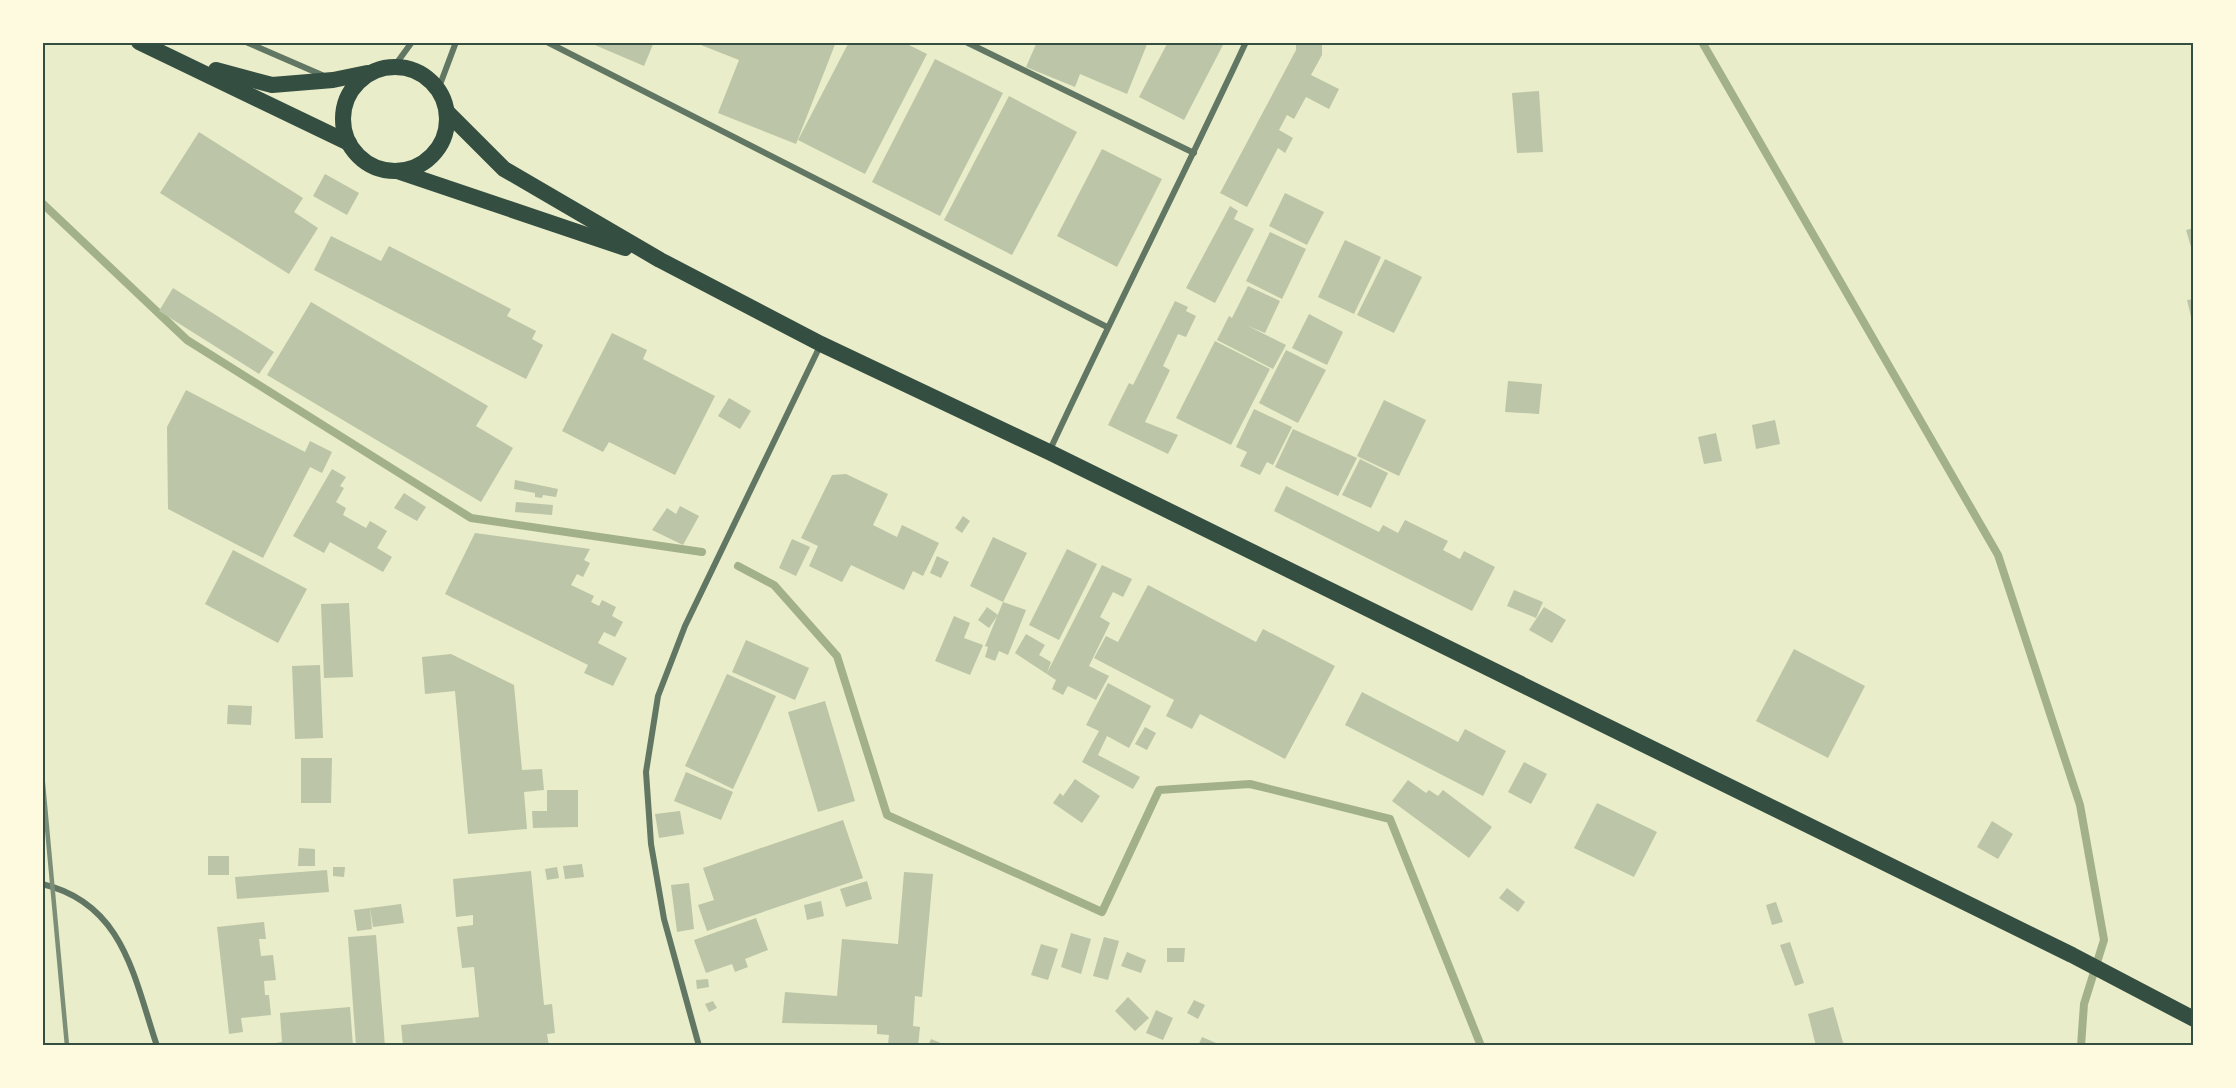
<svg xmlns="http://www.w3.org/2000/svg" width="2236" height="1088" viewBox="0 0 2236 1088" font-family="Barlow,sans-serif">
  <rect width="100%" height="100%" fill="#e9edc9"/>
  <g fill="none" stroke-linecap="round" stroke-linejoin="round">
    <g stroke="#a3b18a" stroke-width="8">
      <polyline points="1702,42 1998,555 2080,805 2104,940 2084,1004 2081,1046"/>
      <polyline points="42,203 187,340 471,518 702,552"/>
      <polyline points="738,566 774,585 837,656 887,815 1102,912 1159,790 1250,784 1390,819 1481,1046"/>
    </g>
  </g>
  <g fill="#bcc5a7">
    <polygon points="588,42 654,42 644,66"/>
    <polygon points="702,42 836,42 796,144 718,113 739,60 701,45"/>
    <polygon points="849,42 903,42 927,54 865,174 798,140"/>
    <polygon points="1037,42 1148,42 1127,94 1080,74 1075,87 1026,67"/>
    <polygon points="1168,42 1222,42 1223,45 1184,120 1139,97"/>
    <polygon points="1296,42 1322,42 1322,55 1311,75 1339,89 1329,109 1306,97 1294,119 1287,115 1279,130 1293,138 1285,153 1278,148 1247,207 1220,193 1296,50"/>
    <polygon points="935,59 1003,93 940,216 872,182"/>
    <polygon points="1539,91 1543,152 1517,153 1512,93"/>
    <polygon points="1009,96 1077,132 1012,255 944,220"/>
    <polygon points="199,132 303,198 294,212 318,228 289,274 160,193"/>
    <polygon points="1102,149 1162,179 1117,267 1057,236"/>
    <polygon points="325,174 359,193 347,215 313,196"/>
    <polygon points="1285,193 1324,212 1307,245 1269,226"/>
    <polygon points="1230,206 1238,211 1234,219 1254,229 1215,303 1186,288"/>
    <polygon points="2194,228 2194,246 2191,247 2186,230"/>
    <polygon points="1270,232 1306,249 1282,299 1246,281"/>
    <polygon points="331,236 381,261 389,246 511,309 507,316 536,331 532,339 543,345 526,379 314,270"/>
    <polygon points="1345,240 1381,257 1354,314 1318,297"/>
    <polygon points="1385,259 1422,277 1394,333 1357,315"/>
    <polygon points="1248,286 1280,301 1265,333 1248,326 1286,345 1273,369 1217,340 1229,316 1232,318"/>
    <polygon points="173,288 274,352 259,374 159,311"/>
    <polygon points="2194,299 2194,325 2193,325 2187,300"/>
    <polygon points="1175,301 1188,307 1186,311 1196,316 1186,337 1178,334 1163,366 1170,370 1145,422 1178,435 1168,454 1108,425 1129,383 1133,385"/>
    <polygon points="311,302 488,406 476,426 513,448 481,502 267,375"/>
    <polygon points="1309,314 1343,332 1327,365 1292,348"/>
    <polygon points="612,333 647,350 643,359 715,396 675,475 609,442 603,452 562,431"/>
    <polygon points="1215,341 1270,369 1231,445 1176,418"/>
    <polygon points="1286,350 1326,370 1298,423 1259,403"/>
    <polygon points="1508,381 1542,384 1539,414 1505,412"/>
    <polygon points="186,390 305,452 310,441 332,452 322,473 310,467 263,558 168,509 167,427"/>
    <polygon points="729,398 751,411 740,429 718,416"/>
    <polygon points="1384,400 1426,420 1399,476 1357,456"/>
    <polygon points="1254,409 1292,427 1273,465 1267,462 1260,475 1240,466 1247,452 1236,447"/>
    <polygon points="1775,420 1780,444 1756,449 1752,425"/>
    <polygon points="1293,429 1357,458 1338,496 1275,467"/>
    <polygon points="1716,433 1722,461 1704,464 1698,437"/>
    <polygon points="1360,459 1388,473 1371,508 1342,495"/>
    <polygon points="332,469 346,477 340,486 344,488 336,502 346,508 343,515 366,528 370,521 387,531 377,548 392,557 383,572 330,542 324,553 293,536"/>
    <polygon points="846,474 888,494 873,525 897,537 902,525 939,543 923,576 913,571 904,590 851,565 842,582 809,566 818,546 801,538 832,475"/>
    <polygon points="515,480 558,489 556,497 543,495 542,498 535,497 535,493 514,489"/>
    <polygon points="1286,486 1379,532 1383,525 1398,533 1405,520 1448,541 1443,550 1460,559 1464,551 1495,567 1472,611 1274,511"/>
    <polygon points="404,493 426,507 417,521 394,508"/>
    <polygon points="516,502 553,505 552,515 515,512"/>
    <polygon points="680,506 699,516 683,545 652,530 667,508 676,514"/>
    <polygon points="963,516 970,521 962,533 955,528"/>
    <polygon points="475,533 590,549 584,560 590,563 583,577 577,574 571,585 594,596 591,602 599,606 602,600 616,607 612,616 623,622 615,637 604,632 598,643 627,658 613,686 584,673 588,665 445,594"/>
    <polygon points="993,537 1027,553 1003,602 970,586"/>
    <polygon points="792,539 810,547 796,576 779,568"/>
    <polygon points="1067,549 1097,564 1059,640 1029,625"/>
    <polygon points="233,550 307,589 278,643 205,604"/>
    <polygon points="937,556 949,562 941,578 930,573"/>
    <polygon points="1102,565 1132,579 1123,597 1113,592 1100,617 1110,623 1089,666 1109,676 1096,700 1068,686 1063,695 1052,689 1056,680 1015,653 1026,634 1045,645 1039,655 1051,662 1047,673"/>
    <polygon points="1148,585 1256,642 1263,629 1335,666 1285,759 1200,714 1192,729 1166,716 1174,700 1094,658 1106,636 1118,642"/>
    <polygon points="1514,590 1543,602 1536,618 1507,606"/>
    <polygon points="1003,602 1026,610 1008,655 999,651 995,661 985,657 988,647 985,646"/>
    <polygon points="349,603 353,677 324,678 321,604"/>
    <polygon points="987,607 998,615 989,628 978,620"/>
    <polygon points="1544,607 1566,620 1552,643 1529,630"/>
    <polygon points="954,616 970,623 964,638 983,645 970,675 935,661"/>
    <polygon points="746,640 809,668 795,700 732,672"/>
    <polygon points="1794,649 1865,686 1828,758 1756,721"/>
    <polygon points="451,654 514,685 522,770 542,769 544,790 524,792 527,829 468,834 455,691 425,694 422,657"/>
    <polygon points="320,665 323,738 295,739 292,666"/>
    <polygon points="727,674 776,696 733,789 685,766"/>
    <polygon points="1108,683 1151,706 1129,748 1107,736 1098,755 1140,777 1133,789 1082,762 1099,731 1086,725"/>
    <polygon points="1362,692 1458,742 1465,729 1506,751 1483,796 1345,725"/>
    <polygon points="825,701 855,801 818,812 788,712"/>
    <polygon points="228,705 252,706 251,725 227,724"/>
    <polygon points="1145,727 1156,733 1147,750 1135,744"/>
    <polygon points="301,758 332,758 331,803 301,803"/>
    <polygon points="1524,762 1547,774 1531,804 1508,792"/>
    <polygon points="686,772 733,792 721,820 674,801"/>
    <polygon points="1075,779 1100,796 1082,823 1053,803 1060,793 1063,796"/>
    <polygon points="1408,780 1426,793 1429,790 1438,796 1443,790 1492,827 1469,858 1392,801"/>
    <polygon points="547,790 578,790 578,827 533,828 532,811 547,811"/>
    <polygon points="1597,803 1657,832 1634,877 1574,848"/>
    <polygon points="680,811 684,834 659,838 655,814"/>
    <polygon points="843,820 863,878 707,931 698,905 714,900 703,868"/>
    <polygon points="1992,821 2013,834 1998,859 1977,847"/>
    <polygon points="299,848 315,849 315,866 298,866"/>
    <rect x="208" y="856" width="21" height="19"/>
    <polygon points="582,864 584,877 565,879 563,866"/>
    <polygon points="333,867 345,867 344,877 333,876"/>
    <polygon points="557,867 559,878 547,880 545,869"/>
    <polygon points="327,870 329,892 237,899 235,877"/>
    <polygon points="531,871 544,1005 552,1004 555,1033 547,1034 549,1046 403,1046 401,1025 479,1017 474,967 462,968 457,927 473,925 473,915 456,917 453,879"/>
    <polygon points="904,872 933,874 922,997 915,996 913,1026 920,1027 918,1046 888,1045 889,1035 877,1034 877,1025 782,1023 785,992 837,996 842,939 898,944"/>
    <polygon points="867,881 872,899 846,907 840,889"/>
    <polygon points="689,883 694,929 677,932 671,885"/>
    <polygon points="1507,888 1525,902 1518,912 1499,898"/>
    <polygon points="821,901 824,916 807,920 804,905"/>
    <polygon points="1776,902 1783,922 1772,925 1766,905"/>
    <polygon points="401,904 404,923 373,927 370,908"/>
    <polygon points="370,908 372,929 357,931 354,910"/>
    <polygon points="756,918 768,950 745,959 748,967 735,972 732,964 706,973 694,940"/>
    <polygon points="264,922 266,939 259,939 261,956 273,955 276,980 264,981 265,995 269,995 271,1015 241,1018 243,1032 229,1034 217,927"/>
    <polygon points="1071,933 1091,939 1081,974 1061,967"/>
    <polygon points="376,935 385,1046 356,1046 348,937"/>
    <polygon points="1104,937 1119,941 1108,980 1093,976"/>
    <polygon points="1790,942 1804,983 1795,986 1780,945"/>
    <polygon points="1041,944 1058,949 1048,980 1031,975"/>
    <polygon points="1167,948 1185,948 1184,962 1167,962"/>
    <polygon points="1127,952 1146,960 1141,973 1121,966"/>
    <polygon points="708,979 709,987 697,989 696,980"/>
    <polygon points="1128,997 1149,1018 1135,1031 1115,1011"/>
    <polygon points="1194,1000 1205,1005 1198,1019 1187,1013"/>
    <polygon points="713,1001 717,1008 709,1012 705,1004"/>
    <polygon points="350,1007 353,1046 254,1046 282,1042 280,1013"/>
    <polygon points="1833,1007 1844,1046 1816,1046 1808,1014"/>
    <polygon points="1156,1010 1173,1018 1163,1040 1146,1033"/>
    <polygon points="1202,1037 1223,1046 1198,1046"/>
    <polygon points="931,1039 948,1046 928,1046"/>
  </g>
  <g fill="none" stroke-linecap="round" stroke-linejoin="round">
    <g stroke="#617663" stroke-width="6">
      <polyline points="246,42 322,75"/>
      <polyline points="547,42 1107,327"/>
      <polyline points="966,42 1194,153"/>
      <polyline points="393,68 412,42"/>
      <polyline points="438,90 456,42"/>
      <path d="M1049,452C1113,314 1182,179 1246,42"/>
      <path d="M42,884C124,903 134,978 157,1046"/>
      <polyline points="699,1046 664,919 651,844 646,772 658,696 685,626 820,346"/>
    </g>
    <g stroke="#344e41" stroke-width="16">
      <polyline points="139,42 349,143"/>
      <circle cx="395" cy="119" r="52"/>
      <polyline points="216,70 272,85 333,80 367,73"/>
      <polyline points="447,112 504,169 660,260 821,344 1049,452 2072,955 2194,1019"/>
      <polyline points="397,171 625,248"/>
    </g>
    <polyline stroke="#7c8e77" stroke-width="4.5" points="42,773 67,1046"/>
  </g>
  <rect width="2236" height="1088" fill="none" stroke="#fefae0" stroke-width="87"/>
  <rect x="44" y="44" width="2148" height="1000" fill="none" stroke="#344e41" stroke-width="2"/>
</svg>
